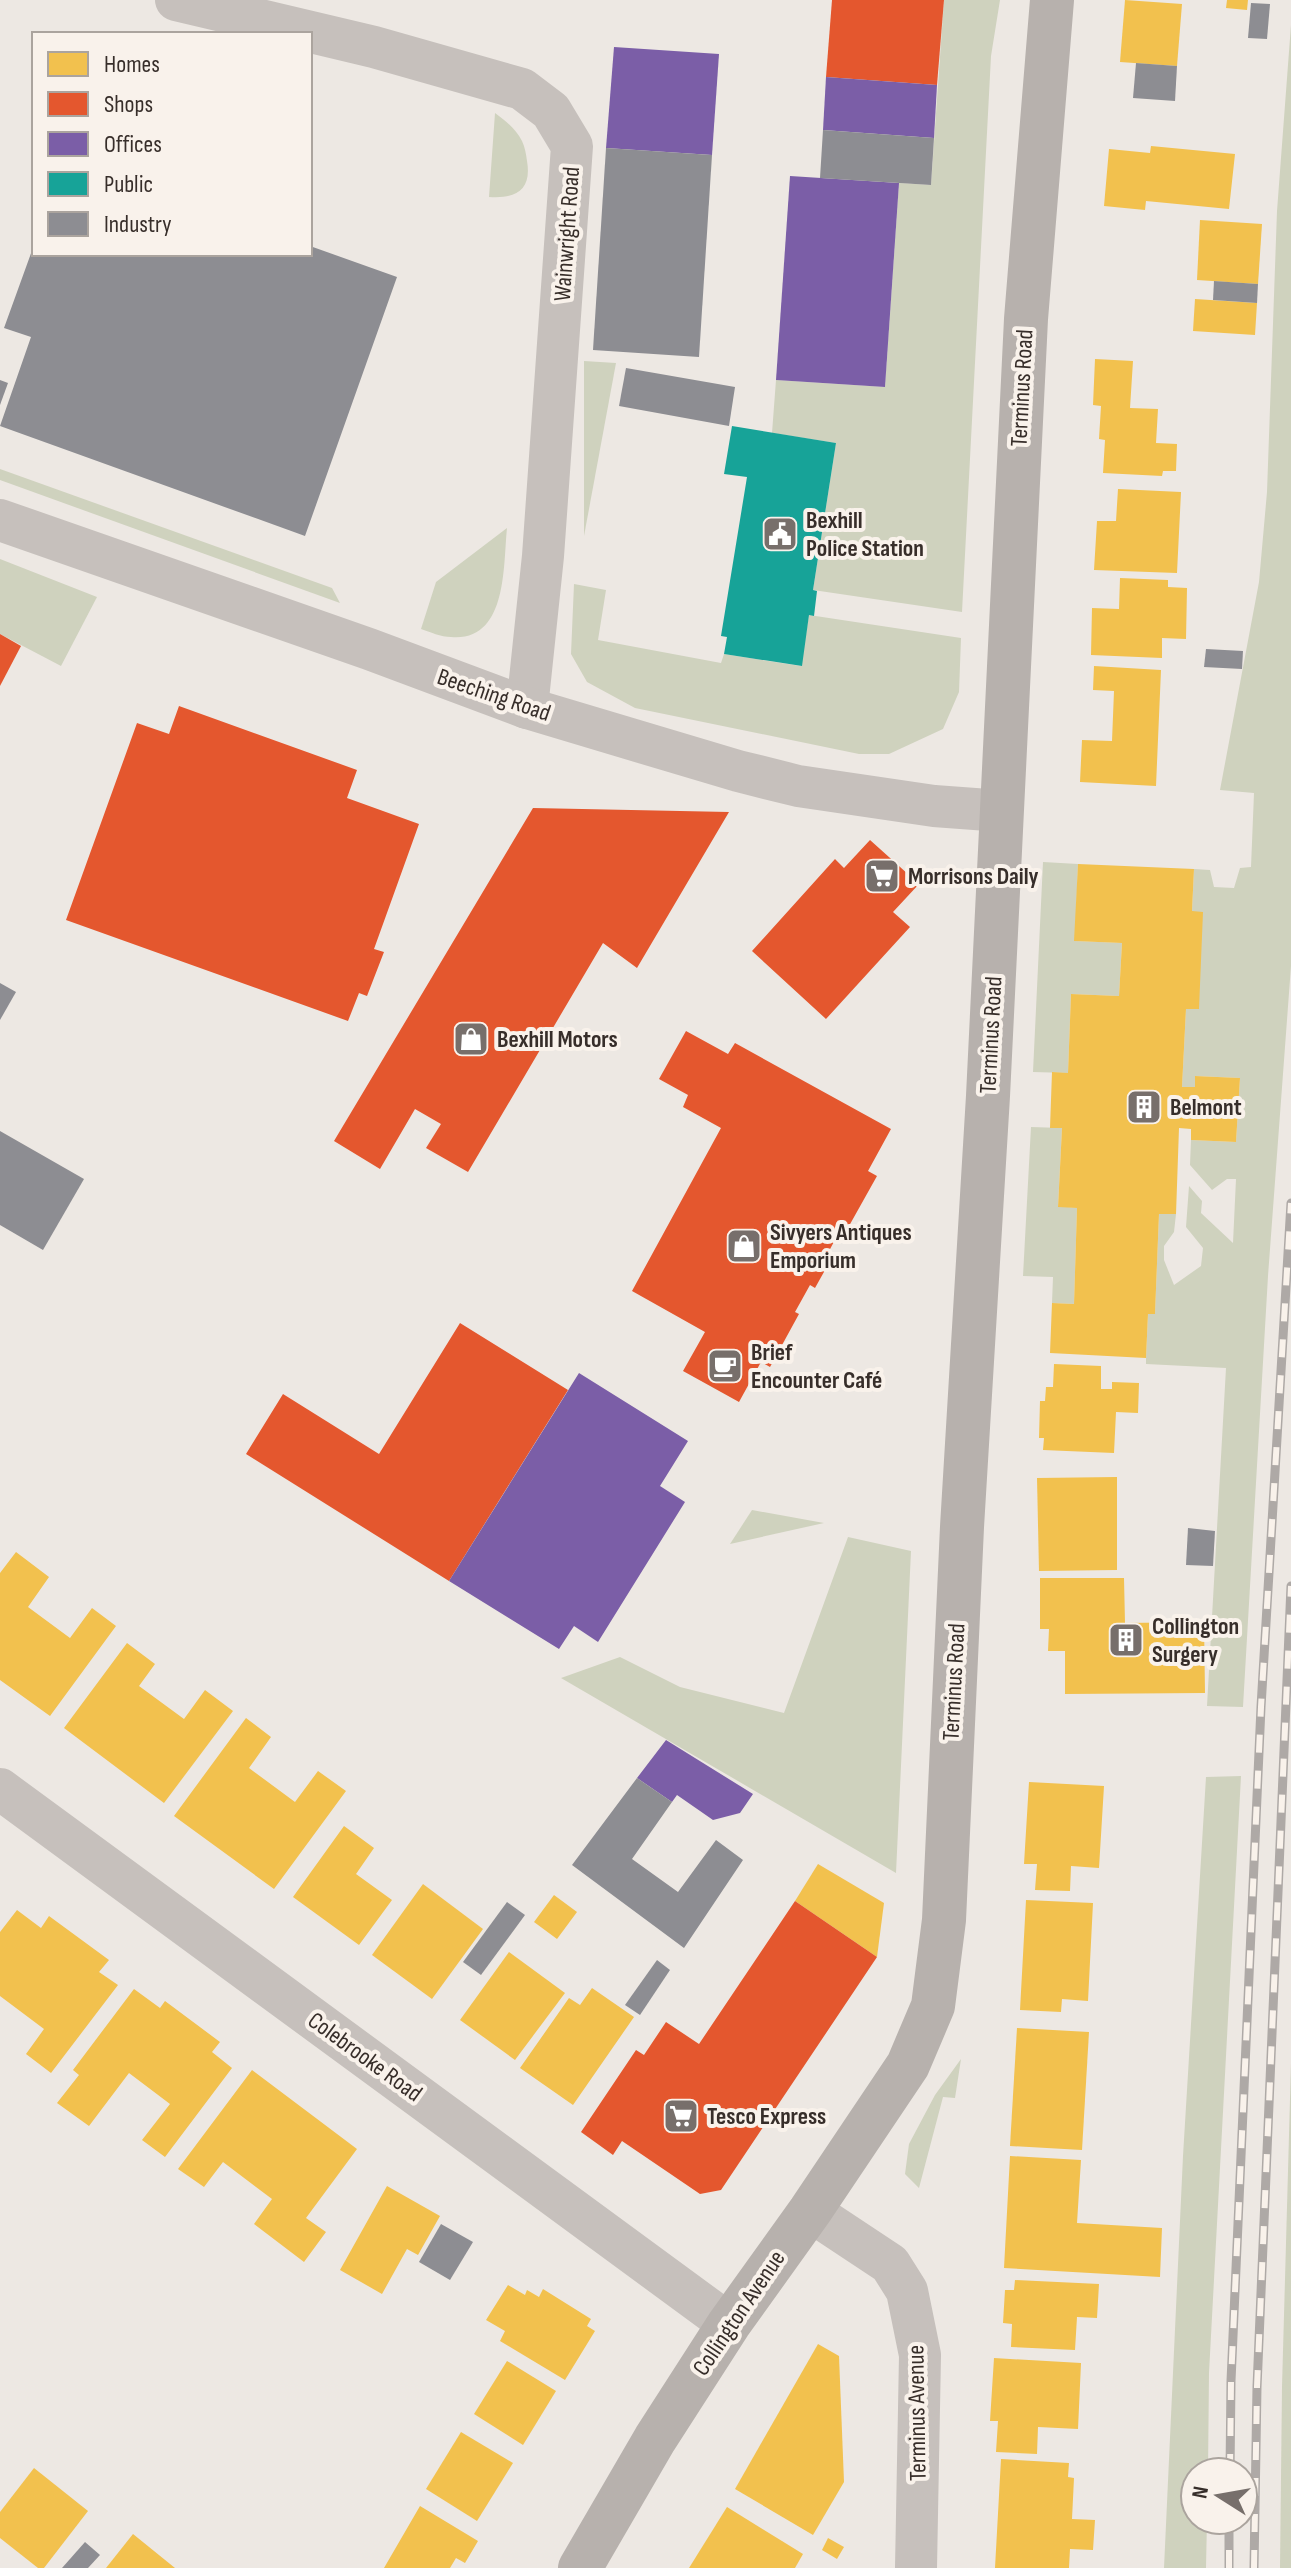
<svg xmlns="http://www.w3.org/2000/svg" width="1291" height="2568" viewBox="0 0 1291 2568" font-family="'Sofia Sans Condensed',sans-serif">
  <rect width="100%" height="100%" fill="#ede8e3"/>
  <g fill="#cfd2be">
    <polygon points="944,0 1000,0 991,56 962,612 813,590 836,443 772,433 776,380 885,387 899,183 931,185"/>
    <polygon points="1291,25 1291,966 1268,1276 1243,1707 1207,1706 1226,1368 1146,1364 1146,1358 1148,1314 1155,1314 1159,1214 1176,1214 1174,1232 1164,1246 1164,1260 1174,1285 1201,1266 1203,1248 1186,1227 1189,1186 1202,1201 1201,1213 1233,1243 1236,1179 1227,1179 1212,1190 1190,1165 1191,1140 1236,1142 1240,1078 1196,1076 1195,1087 1182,1087 1186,1009 1199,1009 1192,911 1194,869 1210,870 1214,887 1234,888 1240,868 1251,867 1254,793 1220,790 1259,582 1267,492 1277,211"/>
    <path d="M495,113C506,121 516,129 522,141C525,147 526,154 527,161C532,190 516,199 489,197Z"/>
    <polygon points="584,361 616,363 584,536"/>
    <polygon points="0,469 332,588 340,603 0,480"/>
    <path d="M507,528C503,565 508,642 451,637C441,637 430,632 421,629L436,582Z"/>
    <polygon points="0,559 97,597 61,666 0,634"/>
    <polygon points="574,584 606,590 598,640 721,663 724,654 801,666 809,615 961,638 959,692 943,729 889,754 859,754 635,708 587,682 571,654"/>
    <polygon points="1043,862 1078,864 1075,941 1122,943 1119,996 1071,994 1068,1073 1033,1072"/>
    <polygon points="1031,1127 1062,1128 1058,1206 1077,1208 1074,1304 1052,1303 1053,1277 1023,1276"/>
    <polygon points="752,1510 824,1523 730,1544"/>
    <polygon points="848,1537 911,1551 896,1873 561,1678 620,1657 680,1687 784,1713"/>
    <polygon points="1241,1776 1209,2373 1208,2472 1195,2472 1195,2520 1207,2520 1206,2568 1164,2568 1183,2156 1206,1777"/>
    <polygon points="961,2059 955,2098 943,2097 919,2188 905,2174 909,2144 935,2095"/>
    <polygon points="1291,2063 1291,2568 1280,2568 1282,2387"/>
  </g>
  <g fill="#f2c14e">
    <polygon points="1125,0 1182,4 1177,66 1120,62"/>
    <polygon points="1227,0 1248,0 1247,10 1226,8"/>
    <polygon points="1151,146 1235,154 1229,209 1146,201 1145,210 1104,206 1109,149 1150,153"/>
    <polygon points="1200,220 1262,224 1258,284 1197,280"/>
    <polygon points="1195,299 1257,303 1255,335 1193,331"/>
    <polygon points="1095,359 1133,361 1130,408 1158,409 1156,443 1177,444 1176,471 1163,471 1162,476 1103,473 1105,440 1099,439 1101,406 1093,405"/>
    <polygon points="1118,489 1181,492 1177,573 1094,570 1097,521 1116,521"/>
    <polygon points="1120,578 1168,580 1168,587 1187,588 1186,639 1162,638 1162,658 1091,655 1092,608 1119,609"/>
    <polygon points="1094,666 1161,670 1156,786 1080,782 1082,740 1112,741 1114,691 1093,690"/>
    <polygon points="1078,864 1194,869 1192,911 1203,912 1199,1009 1186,1009 1182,1087 1195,1087 1195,1076 1240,1078 1236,1142 1191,1140 1191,1129 1179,1128 1176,1214 1159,1214 1155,1314 1148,1314 1146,1358 1050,1353 1052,1303 1074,1304 1077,1208 1058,1207 1062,1128 1050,1128 1052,1072 1068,1073 1071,994 1119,996 1122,943 1074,941"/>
    <polygon points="1054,1364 1101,1366 1101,1389 1112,1389 1112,1382 1139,1383 1138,1413 1116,1412 1114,1453 1043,1450 1044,1438 1039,1438 1040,1401 1045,1401 1046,1387 1053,1387"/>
    <polygon points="1117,1477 1117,1570 1039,1571 1037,1478"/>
    <polygon points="16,1552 49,1577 28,1607 70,1638 92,1608 116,1626 50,1716 0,1680 0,1573"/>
    <polygon points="1040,1578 1124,1578 1125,1623 1204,1622 1205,1693 1065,1694 1065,1651 1048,1651 1049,1629 1040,1629"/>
    <polygon points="127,1643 155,1664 139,1686 184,1719 205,1690 233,1711 164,1803 64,1728"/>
    <polygon points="246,1718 271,1737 249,1768 295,1802 318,1771 346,1791 274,1889 174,1816"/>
    <polygon points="1029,1782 1104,1786 1099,1868 1071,1866 1070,1891 1035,1890 1037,1864 1024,1864"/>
    <polygon points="344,1826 374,1848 356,1874 392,1900 359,1945 293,1897"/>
    <polygon points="818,1864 884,1903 877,1957 795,1901"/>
    <polygon points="423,1884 483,1929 432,1999 372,1955"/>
    <polygon points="554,1895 577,1912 557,1939 534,1922"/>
    <polygon points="1026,1900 1093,1903 1088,2001 1062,1999 1061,2012 1020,2010"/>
    <polygon points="17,1910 41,1928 49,1916 109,1960 99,1972 118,1985 51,2073 26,2054 44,2029 0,1996 0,1932"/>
    <polygon points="509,1952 565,1993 515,2060 460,2020"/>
    <polygon points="592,1988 634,2017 573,2105 520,2068 569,1998 580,2005"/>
    <polygon points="134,1989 160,2008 165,2001 220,2042 212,2052 232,2068 165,2157 142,2140 170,2104 129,2073 89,2126 57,2103 79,2075 73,2070"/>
    <polygon points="1017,2028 1089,2032 1082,2150 1010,2146"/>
    <polygon points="252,2070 357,2149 306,2218 326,2232 304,2262 254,2224 272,2199 223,2162 204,2187 178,2169"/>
    <polygon points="1010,2156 1081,2160 1077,2223 1162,2228 1160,2277 1004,2268"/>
    <polygon points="387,2186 440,2216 418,2255 407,2249 382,2294 340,2270"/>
    <polygon points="1015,2280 1099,2284 1097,2318 1077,2317 1075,2350 1011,2347 1012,2324 1003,2323 1005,2290 1014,2290"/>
    <polygon points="508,2285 525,2295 527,2290 539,2297 543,2289 591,2319 587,2326 595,2331 565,2380 500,2341 505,2331 486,2320"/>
    <polygon points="818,2344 839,2356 844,2482 813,2535 735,2489"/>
    <polygon points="994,2358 1081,2363 1078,2429 1038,2427 1037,2454 996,2452 998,2421 990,2421"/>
    <polygon points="507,2361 556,2391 523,2445 474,2414"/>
    <polygon points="461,2432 513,2463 477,2521 426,2489"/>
    <polygon points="1001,2459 1069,2463 1068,2477 1074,2478 1072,2519 1095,2520 1093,2550 1070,2549 1069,2568 995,2568"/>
    <polygon points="34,2468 88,2511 44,2568 38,2568 0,2538 0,2512"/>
    <polygon points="420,2506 478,2541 465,2563 456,2558 450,2568 384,2568"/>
    <polygon points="727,2507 803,2554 795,2568 689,2568"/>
    <polygon points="133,2534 175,2568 106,2568"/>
    <polygon points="828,2538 844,2547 837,2559 822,2550"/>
  </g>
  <g fill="#e4572e">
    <polygon points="832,0 944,0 937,85 826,77"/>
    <polygon points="0,634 21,646 0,686"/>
    <polygon points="179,706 357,770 347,798 419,824 374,949 384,952 367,996 359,993 348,1021 66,920 137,723 169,734"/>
    <polygon points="533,808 729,812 637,968 603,943 468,1172 426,1148 441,1124 415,1109 380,1169 334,1141"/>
    <polygon points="870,840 919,884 893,912 910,927 826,1019 752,951 835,859 844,868"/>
    <polygon points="686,1031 728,1054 735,1043 891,1129 868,1171 877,1176 849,1226 844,1223 829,1251 834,1254 815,1288 810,1285 795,1312 799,1314 770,1367 761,1362 739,1402 683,1371 705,1332 632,1291 721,1128 683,1107 688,1095 659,1079"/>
    <polygon points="460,1323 568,1390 449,1581 246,1454 283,1394 379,1454"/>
    <polygon points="795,1901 877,1957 721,2190 700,2194 622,2141 613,2155 581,2132 636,2050 644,2055 666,2022 699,2044"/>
  </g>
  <g fill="#7b5ea7">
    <polygon points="614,47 719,54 712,155 606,148"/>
    <polygon points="826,77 937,85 934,138 823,130"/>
    <polygon points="790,176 899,183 885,387 776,380"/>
    <polygon points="579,1373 688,1441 660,1486 685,1502 598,1642 574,1626 559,1649 449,1581"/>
    <polygon points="666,1740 753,1794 740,1813 713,1820 677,1795 672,1802 637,1778"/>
  </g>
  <polygon fill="#17a398" points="732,426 836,443 813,590 817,591 814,616 809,615 802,666 724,654 727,637 721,636 747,477 724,474"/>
  <g fill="#8d8d92">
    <polygon points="1251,3 1270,4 1267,39 1248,38"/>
    <polygon points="1136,63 1177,66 1175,101 1133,98"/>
    <polygon points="823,130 934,138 931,185 820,178"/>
    <polygon points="606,148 712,155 699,357 593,350"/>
    <polygon points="34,245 34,254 310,254 310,246 397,277 305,536 0,426 31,337 4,328"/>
    <polygon points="1214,281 1258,284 1257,303 1213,300"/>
    <polygon points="626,368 735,387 729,426 619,406"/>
    <polygon points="0,380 8,383 0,405"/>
    <polygon points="1206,649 1243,651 1242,669 1204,667"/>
    <polygon points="0,983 16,992 0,1020"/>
    <polygon points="0,1131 84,1179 43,1250 0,1225"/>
    <polygon points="1188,1528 1215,1531 1213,1566 1186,1565"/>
    <polygon points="637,1778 672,1802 632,1859 678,1892 716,1840 743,1860 684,1948 572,1865"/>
    <polygon points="507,1902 525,1915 481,1975 463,1962"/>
    <polygon points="657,1960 670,1970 640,2015 625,2005"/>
    <polygon points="441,2224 473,2242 450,2280 419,2262"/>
    <polygon points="85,2542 100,2555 88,2568 62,2568"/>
  </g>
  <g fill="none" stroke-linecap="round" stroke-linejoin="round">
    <g stroke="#c6c0bc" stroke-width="42">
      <polyline points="176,0 374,47 522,89 551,111 572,146 543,556 527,708"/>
      <polyline points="0,520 369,649 527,708 738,771 798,786 934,806 1002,811"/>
      <polyline points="0,1789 729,2324"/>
      <polyline points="810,2211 890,2264 907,2291 920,2355 916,2568"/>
    </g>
    <polyline stroke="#b7b1ad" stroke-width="44" points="580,2568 655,2439 729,2324 810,2211 908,2065 933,2006 944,1920 962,1527 988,1096 1026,319 1052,0"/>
    <defs>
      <g id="rail">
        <polyline points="1230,2472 1231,2381 1261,1707 1291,1203"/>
        <polyline points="1229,2568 1229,2520"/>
        <polyline points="1254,2568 1257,2387 1291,1586"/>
      </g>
    </defs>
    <use href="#rail" stroke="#aea9a6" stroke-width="9"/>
    <use href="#rail" stroke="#f9f2eb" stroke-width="6" stroke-dasharray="18" stroke-linecap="butt"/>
  </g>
  <defs>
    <symbol id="civic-square" viewBox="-11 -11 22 22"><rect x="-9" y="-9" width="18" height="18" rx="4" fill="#776f6b" stroke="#f9f2eb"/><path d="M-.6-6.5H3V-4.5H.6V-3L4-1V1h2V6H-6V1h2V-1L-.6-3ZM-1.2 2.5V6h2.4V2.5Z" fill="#fff"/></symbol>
    <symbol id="supermarket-square" viewBox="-11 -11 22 22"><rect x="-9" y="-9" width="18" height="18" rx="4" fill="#776f6b" stroke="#f9f2eb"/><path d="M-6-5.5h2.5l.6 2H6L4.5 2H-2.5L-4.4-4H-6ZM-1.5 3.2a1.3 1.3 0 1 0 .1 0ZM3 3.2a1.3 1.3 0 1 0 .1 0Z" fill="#fff"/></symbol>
    <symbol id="shop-square" viewBox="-11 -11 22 22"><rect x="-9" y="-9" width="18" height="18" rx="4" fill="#776f6b" stroke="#f9f2eb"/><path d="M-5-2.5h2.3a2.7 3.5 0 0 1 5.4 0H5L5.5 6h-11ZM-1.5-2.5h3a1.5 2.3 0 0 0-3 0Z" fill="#fff"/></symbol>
    <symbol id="building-square" viewBox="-11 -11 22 22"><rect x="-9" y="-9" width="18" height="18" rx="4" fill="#776f6b" stroke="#f9f2eb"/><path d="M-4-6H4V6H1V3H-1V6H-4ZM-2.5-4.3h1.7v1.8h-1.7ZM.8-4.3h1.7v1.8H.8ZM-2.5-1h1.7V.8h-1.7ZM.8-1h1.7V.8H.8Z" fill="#fff"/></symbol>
    <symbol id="cafe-square" viewBox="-11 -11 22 22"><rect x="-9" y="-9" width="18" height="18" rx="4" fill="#776f6b" stroke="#f9f2eb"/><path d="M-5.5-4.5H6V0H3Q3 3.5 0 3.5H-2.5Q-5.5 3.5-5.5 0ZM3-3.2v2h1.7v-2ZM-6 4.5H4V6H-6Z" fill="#fff"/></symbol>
  </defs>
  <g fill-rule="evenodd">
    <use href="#civic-square" x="760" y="514" width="40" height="40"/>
    <use href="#supermarket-square" x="862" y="856" width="40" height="40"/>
    <use href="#shop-square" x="451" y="1019" width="40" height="40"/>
    <use href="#building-square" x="1124" y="1087" width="40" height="40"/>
    <use href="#shop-square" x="724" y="1226" width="40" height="40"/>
    <use href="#cafe-square" x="705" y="1346" width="40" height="40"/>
    <use href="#building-square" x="1106" y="1620" width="40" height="40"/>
    <use href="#supermarket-square" x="661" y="2096" width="40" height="40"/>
  </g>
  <g text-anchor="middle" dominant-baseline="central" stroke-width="8" stroke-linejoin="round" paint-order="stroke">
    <g font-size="24" fill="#372e2a" stroke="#f9f2eb">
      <text transform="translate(567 234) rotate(-86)">Wainwright Road</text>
      <text transform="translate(1022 388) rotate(-87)">Terminus Road</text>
      <text transform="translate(494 695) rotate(19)">Beeching Road</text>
      <text transform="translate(991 1035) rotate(-87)">Terminus Road</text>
      <text transform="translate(954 1682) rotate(-87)">Terminus Road</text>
      <text transform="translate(365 2057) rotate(36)">Colebrooke Road</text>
      <text transform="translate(739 2313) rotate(-56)">Collington Avenue</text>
      <text transform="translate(917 2413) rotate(-91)">Terminus Avenue</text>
    </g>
    <g font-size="24" font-weight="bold" fill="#372e2a" stroke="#f9f2eb" text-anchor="start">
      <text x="806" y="520">Bexhill<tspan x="806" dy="28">Police Station</tspan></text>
      <text x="908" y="876">Morrisons Daily</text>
      <text x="497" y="1039">Bexhill Motors</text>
      <text x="1170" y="1107">Belmont</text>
      <text x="770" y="1232">Sivyers Antiques<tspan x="770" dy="28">Emporium</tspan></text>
      <text x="751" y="1352">Brief<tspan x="751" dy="28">Encounter Café</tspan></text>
      <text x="1152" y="1626">Collington<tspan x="1152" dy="28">Surgery</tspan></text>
      <text x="707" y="2116">Tesco Express</text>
    </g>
  </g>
  <rect x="32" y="32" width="280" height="224" fill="#f9f2eb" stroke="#aba49e" stroke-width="2"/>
  <rect x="48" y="52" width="40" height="24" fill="#f2c14e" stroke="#aba49e" stroke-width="2"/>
  <text x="104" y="72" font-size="24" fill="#372e2a">Homes</text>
  <rect x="48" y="92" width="40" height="24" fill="#e4572e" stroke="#aba49e" stroke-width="2"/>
  <text x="104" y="112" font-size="24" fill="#372e2a">Shops</text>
  <rect x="48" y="132" width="40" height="24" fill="#7b5ea7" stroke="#aba49e" stroke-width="2"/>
  <text x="104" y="152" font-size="24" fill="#372e2a">Offices</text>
  <rect x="48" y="172" width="40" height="24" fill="#17a398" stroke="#aba49e" stroke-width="2"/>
  <text x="104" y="192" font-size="24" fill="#372e2a">Public</text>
  <rect x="48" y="212" width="40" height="24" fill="#8d8d92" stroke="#aba49e" stroke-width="2"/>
  <text x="104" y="232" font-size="24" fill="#372e2a">Industry</text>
  <g transform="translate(1219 2496) rotate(281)"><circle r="38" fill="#f9f2eb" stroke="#aba49e" stroke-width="2"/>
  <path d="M0-6L14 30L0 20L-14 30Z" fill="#776f6b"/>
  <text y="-12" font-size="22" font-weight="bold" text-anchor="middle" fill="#372e2a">N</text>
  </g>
</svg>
